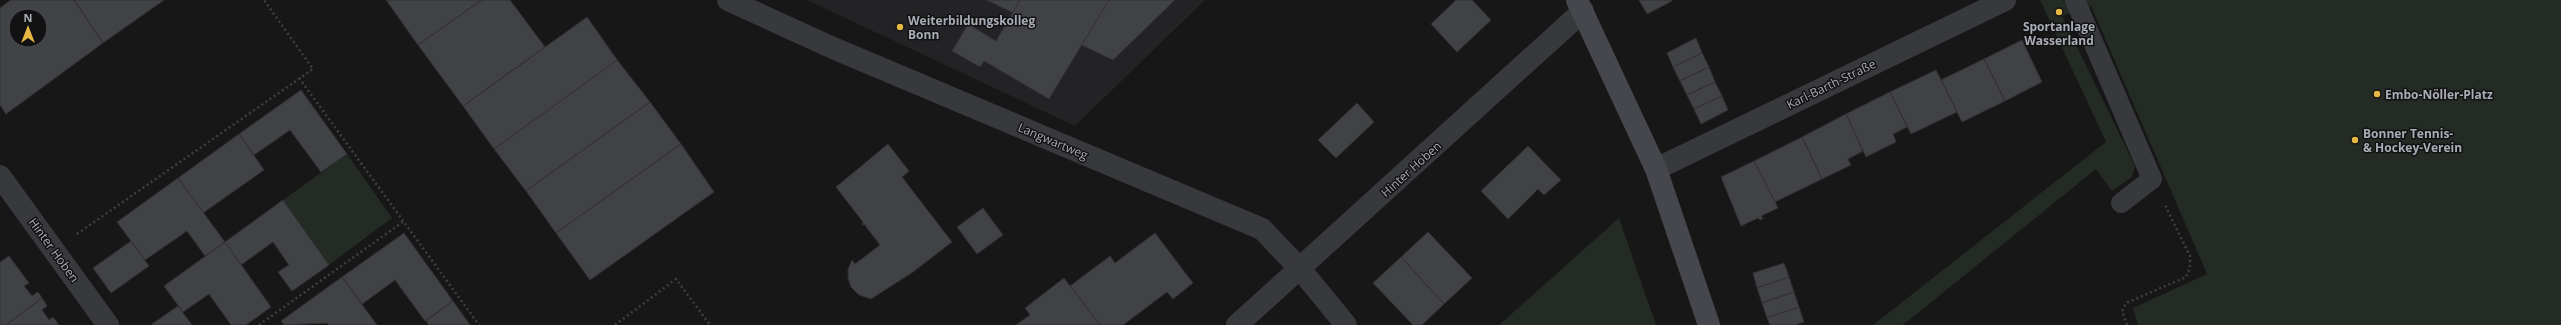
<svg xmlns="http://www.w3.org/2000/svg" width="2561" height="325" viewBox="0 0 2561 325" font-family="'Open Sans',sans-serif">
  <rect width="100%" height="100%" fill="#171718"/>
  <polygon fill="#232325" points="807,0 1205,0 1075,126"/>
  <g fill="#232b24">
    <polygon points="2040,0 2561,0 2561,325 2138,325 2133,308 2207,274 2091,6 2062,16 2135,166 2132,177 2112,191 2096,169 1903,325 1873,325 2106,142"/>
    <polygon points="347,154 392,218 329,265 283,200"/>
    <polygon points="1619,218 1656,325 1499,325"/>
  </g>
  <g fill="#414245" stroke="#313134" fill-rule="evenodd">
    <path d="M11,0H74L103,43L6,114L0,105V8ZM16,16H40V40H16Z"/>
    <polygon points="74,0 164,0 103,43"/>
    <polygon points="386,0 482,0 418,45"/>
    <polygon points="482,0 510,0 545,47 463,106 418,45"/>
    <polygon points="986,0 1175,0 1113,60"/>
    <polygon points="1020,0 1109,0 1049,99 984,61 980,67 952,51 968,24 996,41"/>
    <polygon points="1456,0 1472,0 1491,20 1457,52 1431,24"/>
    <polygon points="1639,0 1672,0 1672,1 1647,14"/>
    <polygon points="587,17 618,61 494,149 463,106"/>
    <polygon points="1696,38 1702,53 1673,67 1667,53"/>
    <polygon points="2022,40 2042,82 2005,101 1984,59"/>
    <polygon points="1702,53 1709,67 1680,81 1673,67"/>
    <polygon points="1984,59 2005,101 1962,122 1941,80"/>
    <polygon points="616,61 618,61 650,102 526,191 494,149"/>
    <polygon points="1709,67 1715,82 1687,95 1680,81"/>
    <polygon points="1936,70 1957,112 1911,134 1890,92"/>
    <polygon points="1715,82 1722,96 1694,109 1687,95"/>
    <polygon points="301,90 347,154 321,172 290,130 254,155 239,134"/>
    <polygon points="1890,92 1907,127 1893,134 1896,142 1866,157 1846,114"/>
    <polygon points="1722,96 1728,110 1701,124 1694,109"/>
    <polygon points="650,102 681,144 556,233 526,191"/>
    <polygon points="1357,103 1374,122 1336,158 1318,140"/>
    <polygon points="1846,114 1863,151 1848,159 1851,165 1822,179 1802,137"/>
    <polygon points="239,134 264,170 203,213 178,178"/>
    <polygon points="1802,137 1822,179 1775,202 1754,161"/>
    <polygon points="681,144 714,192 590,280 556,233"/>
    <polygon points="888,144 909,171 902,177 952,242 913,272 871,299 859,295 851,287 848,278 848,269 852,260 855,264 880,245 864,224 862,226 863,222 836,187"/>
    <polygon points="1528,146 1561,180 1544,195 1538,189 1508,219 1481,191"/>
    <polygon points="1754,161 1778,208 1761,216 1763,219 1760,220 1758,218 1741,226 1721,177"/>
    <polygon points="178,178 225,242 205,256 187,231 145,260 117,222"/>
    <polygon points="283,200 329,265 292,291 278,272 289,265 273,242 241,265 225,242"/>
    <polygon points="983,208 1003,235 977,254 957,227"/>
    <polygon points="1428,232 1472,278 1444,304 1401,257"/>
    <polygon points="404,233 453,301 425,321 395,280 362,304 342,277"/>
    <polygon points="1155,233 1193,283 1173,299 1167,292 1123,325 1100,325 1070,286 1110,256 1115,263"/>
    <polygon points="131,241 149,266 111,293 93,268"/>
    <polygon points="225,242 271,307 246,325 231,325 209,294 183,312 164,286"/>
    <polygon points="9,256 29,283 24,286 32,296 38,292 42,298 6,325 0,325 0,262"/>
    <polygon points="1401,257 1444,304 1422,325 1413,325 1373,283"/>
    <polygon points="1784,263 1789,277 1757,288 1753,273"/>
    <polygon points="342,277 377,325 329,325 327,323 284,325 281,321"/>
    <polygon points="1789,277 1794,292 1762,303 1757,288"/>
    <polygon points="1064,278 1100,325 1016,325 1030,315 1025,308"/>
    <polygon points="1794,292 1799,307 1767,318 1762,303"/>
    <polygon points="42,298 47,306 42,310 49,320 53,317 59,325 6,325"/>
    <polygon points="453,301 470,325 429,325 426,321"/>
    <polygon points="178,306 192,325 153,325 152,324"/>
    <polygon points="1799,307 1804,322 1795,325 1770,325 1767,318"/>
  </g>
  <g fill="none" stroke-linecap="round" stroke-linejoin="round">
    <g stroke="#3e3f44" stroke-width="2.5" stroke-dasharray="2 3" stroke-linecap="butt">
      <polyline points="299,78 479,325"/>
      <polyline points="77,234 313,69 264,0"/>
      <polyline points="259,325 404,221"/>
      <polyline points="615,325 676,279 710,325"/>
      <polyline points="2127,325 2122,311 2126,303 2186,277 2190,268 2190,256 2165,205"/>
    </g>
    <polyline stroke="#38393d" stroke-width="20" points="2075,0 2152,179 2121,203"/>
    <g stroke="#38393d" stroke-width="22">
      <polyline points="728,0 833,48 1262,229 1301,270 1346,325"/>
      <polyline points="1656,169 2005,0"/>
      <polyline points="0,176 108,325"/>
      <polyline points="1237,325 1583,11"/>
    </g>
    <polyline stroke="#46474d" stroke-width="22" points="1577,0 1656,169 1709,325"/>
  </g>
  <g fill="#e5b743" stroke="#121213" stroke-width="1.5">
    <circle cx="2059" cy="12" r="4"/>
    <circle cx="900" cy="27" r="4"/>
    <circle cx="2377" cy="94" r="4"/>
    <circle cx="2355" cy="140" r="4"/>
  </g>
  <g text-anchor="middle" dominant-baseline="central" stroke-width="3" stroke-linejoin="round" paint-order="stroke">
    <g font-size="12" font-weight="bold" fill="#aaadb7" stroke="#121213" text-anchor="start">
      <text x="908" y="20">Weiterbildungskolleg<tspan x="908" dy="14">Bonn</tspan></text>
      <text x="2059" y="26" text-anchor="middle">Sportanlage<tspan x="2059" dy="14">Wasserland</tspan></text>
      <text x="2385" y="94">Embo-Nöller-Platz</text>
      <text x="2363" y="133">Bonner Tennis-<tspan x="2363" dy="14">&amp; Hockey-Verein</tspan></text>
    </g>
    <g font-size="12" fill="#aaadb7" stroke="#121213">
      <text transform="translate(1831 84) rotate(-26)">Karl-Barth-Straße</text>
      <text transform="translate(1053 141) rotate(23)">Langwartweg</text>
      <text transform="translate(1411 169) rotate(-42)">Hinter Hoben</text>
      <text transform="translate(54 250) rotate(54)">Hinter Hoben</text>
    </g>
  </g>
  <g transform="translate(28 28)"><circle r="19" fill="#121213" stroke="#4f5055"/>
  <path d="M0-3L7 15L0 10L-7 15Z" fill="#e5b743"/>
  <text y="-6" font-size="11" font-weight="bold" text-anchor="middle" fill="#aaadb7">N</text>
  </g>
</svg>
